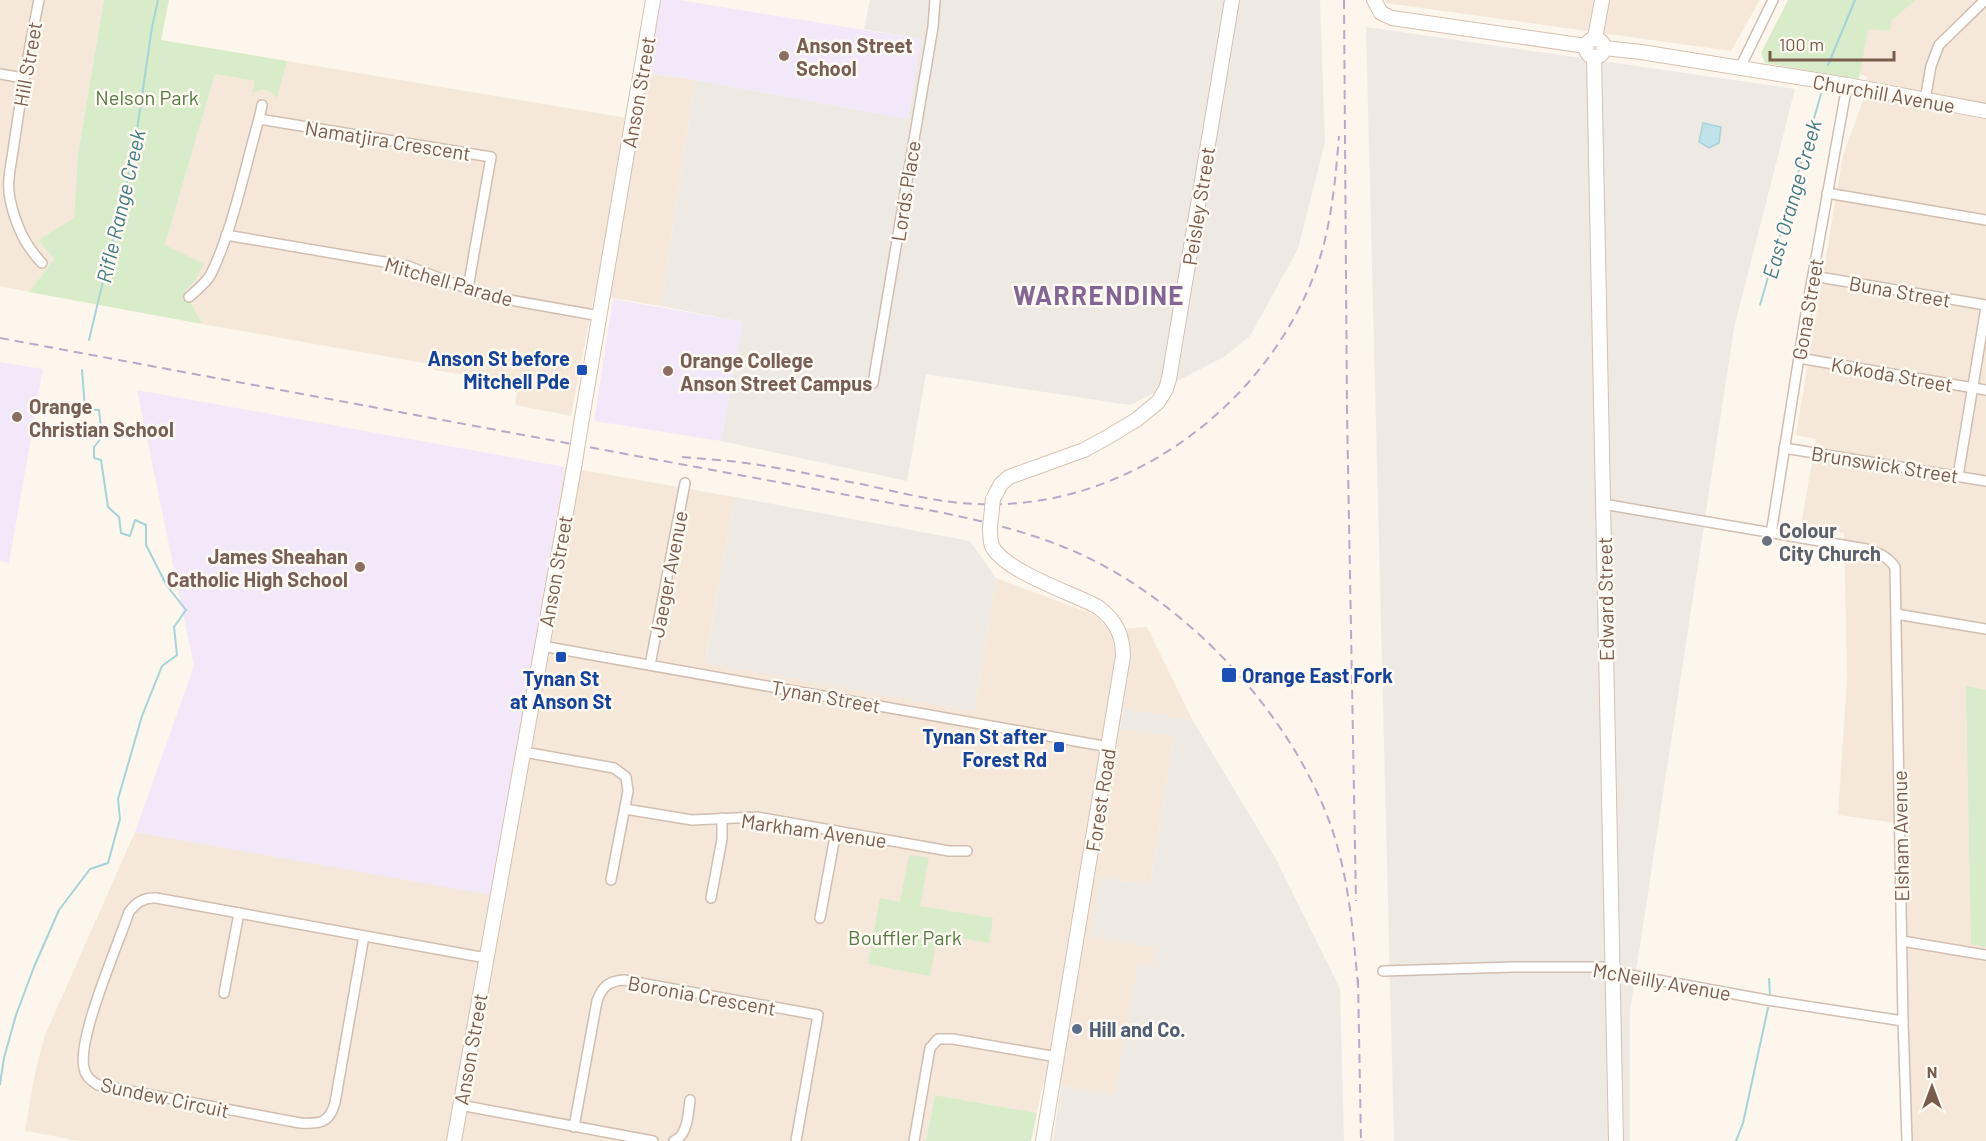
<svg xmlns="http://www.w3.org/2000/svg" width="1986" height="1141" viewBox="0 0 1986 1141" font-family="Barlow,sans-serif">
  <rect width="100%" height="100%" fill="#fdf6ec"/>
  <g fill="#f5e8da">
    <polygon points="0,0 104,0 78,153 74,218 38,240 54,259 29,292 0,286"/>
    <polygon points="1386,0 1760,0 1731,51 1386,3"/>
    <polygon points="1916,0 1986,0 1986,1141 1912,1141 1903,824 1838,815 1847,678 1844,533 1801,525 1816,439 1796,435 1843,155 1863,101 1867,77 1859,74 1868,28 1891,21"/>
    <polygon points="287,61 639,120 646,73 695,80 661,306 594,295 571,416 515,405 518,383 434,370 435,365 202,324 185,289 195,281 165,245 215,74 255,81 259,90 271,92 277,97"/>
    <polygon points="565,467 735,497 705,662 974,711 996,578 1095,615 1110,630 1147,627 1193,721 1123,708 1120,728 1174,737 1150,885 1100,877 1157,948 1154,967 1138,965 1115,1095 1043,1083 1037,1113 935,1095 926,1141 80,1141 25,1131 35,1073 45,1035 135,832 491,894"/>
  </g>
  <g fill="#efe9e4">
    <polygon points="870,0 1320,0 1325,142 1298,249 1250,336 1224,357 1130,405 926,374 907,481 721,441 743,322 661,306 695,80 908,119 921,39 864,29"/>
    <polygon points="1366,27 1795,89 1734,328 1630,1011 1630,1141 1394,1141"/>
    <polygon points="735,497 970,541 996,578 974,711 705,663"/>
    <polygon points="1124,708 1193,721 1276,859 1340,989 1344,1141 1053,1141 1061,1086 1115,1095 1138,964 1154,966 1156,948 1091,936 1100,877 1150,885 1174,737 1120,728"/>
  </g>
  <g fill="#f3e8fa">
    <polygon points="658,0 678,0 921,39 908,119 695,80 646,73"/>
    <polygon points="613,299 743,322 721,441 594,421"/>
    <polygon points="0,362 43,369 9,563 0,561"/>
    <polygon points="137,390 565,467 491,895 135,832 194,666"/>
  </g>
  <g fill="#d8ecc9">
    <path d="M104,0H169L161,40L287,61L277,98C269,90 262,88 252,93L255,81L215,74L165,245L204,264L195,281L185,290L202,324L29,292L54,259L38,240L74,218L78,153Z"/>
    <polygon points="1788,0 1916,0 1891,21 1890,31 1868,29 1859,79 1765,63 1761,53"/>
    <polygon points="1966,686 1986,690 1986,947 1971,944"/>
    <polygon points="909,855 929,858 920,906 993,918 989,943 938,934 930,976 868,964 880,898 900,902"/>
    <polygon points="935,1095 1037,1113 1031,1141 926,1141"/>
  </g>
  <polygon fill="#bfe3e8" stroke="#a5d3da" stroke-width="1.5" points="1703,123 1721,127 1719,143 1709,148 1699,142"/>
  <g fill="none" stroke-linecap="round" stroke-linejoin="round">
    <g stroke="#a5d3da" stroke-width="2">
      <polyline points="1828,65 1855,0"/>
      <polyline points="1760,305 1821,94"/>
      <polyline points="89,340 134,151 152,27 158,0"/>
      <polyline points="1769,979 1770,995"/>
      <polyline points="0,1084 4,1058 16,1015 34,967 59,910 90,869 108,863 120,819 118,799 142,716 162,666 177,655 174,627 186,610 167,586 146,545 146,525 135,520 130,536 121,533 119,517 108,507 101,460 94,458 94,447 102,437 99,410 85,409 82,370"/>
      <polyline points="1736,1141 1743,1123 1768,1008"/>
    </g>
    <defs>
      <g id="street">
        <path d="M39,0C29,48 21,96 14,144C12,161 6,182 10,199C15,223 25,246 42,263"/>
        <polyline points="1740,68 1773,0"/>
        <polyline points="0,74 23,78"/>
        <polyline points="1925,100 1931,66 1939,45 1985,0"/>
        <polyline points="259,119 262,105"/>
        <polyline points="1827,193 1986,220"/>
        <polyline points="226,235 408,266 487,296 600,316"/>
        <polyline points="1813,276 1986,305"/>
        <path d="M189,297C197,290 206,283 211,274C233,229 245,167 259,119L491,157L468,288"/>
        <polyline points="1799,358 1986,390"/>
        <polyline points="873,383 933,27 935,0"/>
        <polyline points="1784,448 1986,481"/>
        <polyline points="1958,476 1986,307"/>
        <path d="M1603,504L1866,549C1879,553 1887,556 1895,567L1903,1021L1907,1141"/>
        <polyline points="1771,534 1805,319 1847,85"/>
        <polyline points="1896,614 1986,629"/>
        <polyline points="542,646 1109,747"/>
        <polyline points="650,665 685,483"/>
        <polyline points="524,752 614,768 626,777 628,791 611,880"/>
        <polyline points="625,809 692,820 757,817 949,851 967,851"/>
        <polyline points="711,898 722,839 722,818"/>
        <polyline points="820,918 836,831"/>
        <path d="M364,936L335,1103C329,1124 319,1124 300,1123L98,1085C91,1081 85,1076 84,1068C77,1038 118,945 129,912C136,902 144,897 156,898L486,958"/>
        <polyline points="1902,941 1986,955"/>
        <polyline points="1383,971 1513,967 1602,967 1625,974 1767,1000 1903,1021"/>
        <polyline points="224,993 239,913"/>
        <polyline points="460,1105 653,1141"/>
        <path d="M574,1127L597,1001C602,987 608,981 624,980L818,1015L796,1141"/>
        <path d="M674,1141C688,1135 688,1114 690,1100"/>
        <polyline points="914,1141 930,1048 938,1039 953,1039 1057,1057"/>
      </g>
      <g id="secondary">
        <polyline points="1374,0 1381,13 1392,18 1586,46"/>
        <polyline points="1595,38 1602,0"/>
        <circle cx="1595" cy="48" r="9"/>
        <polyline points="1604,48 1641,52 1847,85 1986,111"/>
        <polyline points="1594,57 1616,1141"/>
        <polyline points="581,424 653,0"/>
        <polyline points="993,499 1001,484 1009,477 1084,450 1106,438 1136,420 1158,402 1166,389 1169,379 1232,0"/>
        <path d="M990,527C990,533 990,540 992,546C1004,571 1072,593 1098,607C1115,620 1123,634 1123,656L1043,1141"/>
        <polyline points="454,1141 575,462"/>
      </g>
    </defs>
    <use href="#street" stroke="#d1beb0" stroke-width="12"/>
    <use href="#secondary" stroke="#d6c0b0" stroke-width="16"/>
    <use href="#street" stroke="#fff" stroke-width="9"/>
    <use href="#secondary" stroke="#fff" stroke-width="14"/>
    <g stroke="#b9a8c9" stroke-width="2" stroke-dasharray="9 6" stroke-linecap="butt">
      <polyline points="1344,0 1347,412 1356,901"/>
      <path d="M0,338L939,512C987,522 1033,533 1078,553C1188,603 1290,712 1331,826C1349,878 1353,931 1358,986"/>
      <path d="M682,457C703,459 724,460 745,463C784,468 822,477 861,484C899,492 938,503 977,504C1122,511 1260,411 1313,278C1331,232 1335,184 1339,136"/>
      <polyline points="1358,979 1361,1141"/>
    </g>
    <defs>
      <g id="secondary-bridge">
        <polyline points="575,462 581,424"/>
        <polyline points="990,527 993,499"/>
      </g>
    </defs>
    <use href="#secondary-bridge" stroke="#d6c0b0" stroke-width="16" stroke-linecap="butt"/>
    <use href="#secondary-bridge" stroke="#fff" stroke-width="14"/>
  </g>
  <g fill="#8d6e63" stroke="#fffaf3" stroke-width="2">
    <circle cx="784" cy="56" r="6"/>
    <circle cx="668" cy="371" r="6"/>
    <circle cx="17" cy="417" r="6"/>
    <circle cx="360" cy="567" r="6"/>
  </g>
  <g fill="#1a4fb4" stroke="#fffaf3" stroke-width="2">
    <rect x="576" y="364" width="12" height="12" rx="3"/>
    <rect x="555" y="651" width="12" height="12" rx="3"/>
    <rect x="1221" y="667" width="16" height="16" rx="3"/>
    <rect x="1053" y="741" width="12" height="12" rx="3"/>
  </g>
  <circle fill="#6b7280" stroke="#fffaf3" stroke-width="2" cx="1767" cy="541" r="6"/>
  <circle fill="#5c6f8a" stroke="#fffaf3" stroke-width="2" cx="1077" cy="1029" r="6"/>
  <g text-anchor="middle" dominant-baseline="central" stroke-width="5" stroke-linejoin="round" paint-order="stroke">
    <g font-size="20" font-weight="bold" fill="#785e54" stroke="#fffaf3" text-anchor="start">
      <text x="796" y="45">Anson Street<tspan x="796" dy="23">School</tspan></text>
      <text x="680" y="360">Orange College<tspan x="680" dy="23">Anson Street Campus</tspan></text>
      <text x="29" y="406">Orange<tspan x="29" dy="23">Christian School</tspan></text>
      <text x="348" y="556" text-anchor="end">James Sheahan<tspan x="348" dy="23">Catholic High School</tspan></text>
    </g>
    <g font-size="20" fill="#7a5c4d" stroke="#fffaf3">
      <text transform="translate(27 64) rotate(-80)">Hill Street</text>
      <text transform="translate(638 92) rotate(-80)">Anson Street</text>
      <text transform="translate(1884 93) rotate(10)">Churchill Avenue</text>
      <text transform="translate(388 140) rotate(9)">Namatjira Crescent</text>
      <text transform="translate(905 191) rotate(-81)">Lords Place</text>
      <text transform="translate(1198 206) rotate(-81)">Peisley Street</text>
      <text transform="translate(449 281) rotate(16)">Mitchell Parade</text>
      <text transform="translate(1900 291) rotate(10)">Buna Street</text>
      <text transform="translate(1807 309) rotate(-80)">Gona Street</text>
      <text transform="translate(1892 374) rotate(10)">Kokoda Street</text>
      <text transform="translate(1885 464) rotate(9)">Brunswick Street</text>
      <text transform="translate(555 571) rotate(-80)">Anson Street</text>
      <text transform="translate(668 574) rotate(-79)">Jaeger Avenue</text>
      <text transform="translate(1605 599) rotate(-91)">Edward Street</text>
      <text transform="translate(826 696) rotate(10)">Tynan Street</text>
      <text transform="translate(1100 800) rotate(-81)">Forest Road</text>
      <text transform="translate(814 830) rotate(8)">Markham Avenue</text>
      <text transform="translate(1900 836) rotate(-91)">Elsham Avenue</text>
      <text transform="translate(1662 981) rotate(10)">McNeilly Avenue</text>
      <text transform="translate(702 995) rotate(10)">Boronia Crescent</text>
      <text transform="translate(470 1049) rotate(-80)">Anson Street</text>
      <text transform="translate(165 1097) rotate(12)">Sundew Circuit</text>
    </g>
    <g font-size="20" fill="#537a41" stroke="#fffaf3">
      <text x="147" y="97">Nelson Park</text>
      <text x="905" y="937">Bouffler Park</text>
    </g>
    <g font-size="20" font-weight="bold" fill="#164399" stroke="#fffaf3" text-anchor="end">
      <text x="570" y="358">Anson St before<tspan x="570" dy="23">Mitchell Pde</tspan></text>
      <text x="1242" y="675" text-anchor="start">Orange East Fork</text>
      <text x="561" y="678" text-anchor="middle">Tynan St<tspan x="561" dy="23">at Anson St</tspan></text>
      <text x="1047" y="736">Tynan St after<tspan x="1047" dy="23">Forest Rd</tspan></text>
    </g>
    <g font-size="20" font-weight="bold" fill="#5b616d" stroke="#fffaf3" text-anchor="start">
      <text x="1779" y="530">Colour<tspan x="1779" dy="23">City Church</tspan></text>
    </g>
    <g font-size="20" font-weight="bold" fill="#4e5e75" stroke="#fffaf3" text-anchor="start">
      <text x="1089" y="1029">Hill and Co.</text>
    </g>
    <g font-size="21" font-style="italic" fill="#437c86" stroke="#fffaf3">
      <text transform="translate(1791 199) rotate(-74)">East Orange Creek</text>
      <text transform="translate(120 206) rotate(-77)">Rifle Range Creek</text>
    </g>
    <g font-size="26" font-weight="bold" letter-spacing="1.5" fill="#846695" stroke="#fffaf3">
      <text x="1099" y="294">WARRENDINE</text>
    </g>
  </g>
  <g transform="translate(1932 1087)" stroke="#fffaf3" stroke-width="4.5" paint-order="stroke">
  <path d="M0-4.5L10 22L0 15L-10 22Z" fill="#7a5c4d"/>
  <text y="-9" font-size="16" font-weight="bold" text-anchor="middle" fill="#7a5c4d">N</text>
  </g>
  <path d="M1770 51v9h124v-9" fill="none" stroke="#7a5c4d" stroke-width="3"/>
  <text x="1779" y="51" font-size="18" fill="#7a5c4d" stroke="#fffaf3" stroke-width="4.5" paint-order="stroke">100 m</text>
</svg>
